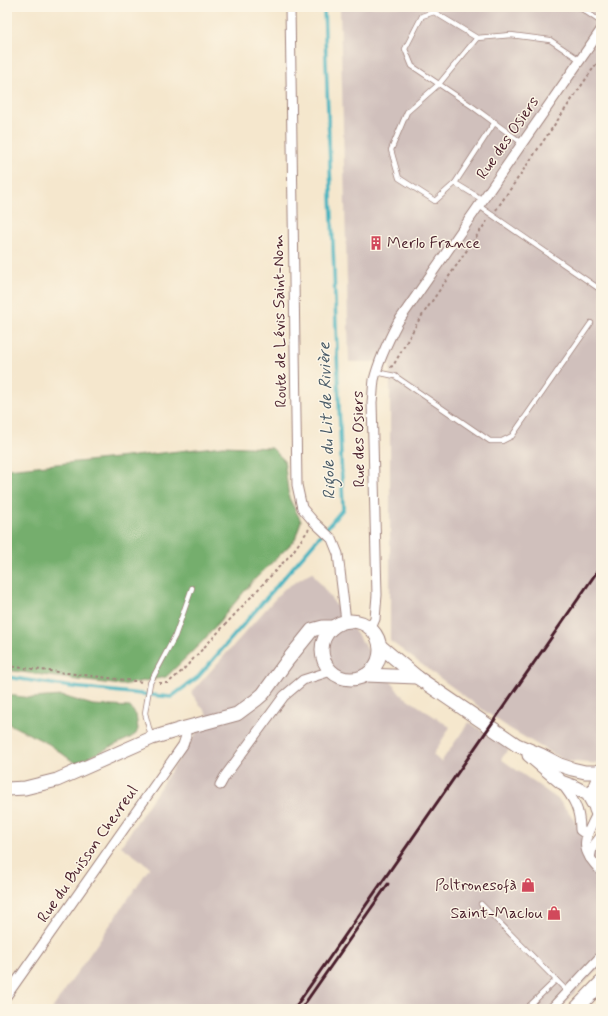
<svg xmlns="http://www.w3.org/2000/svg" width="608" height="1016" viewBox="0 0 608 1016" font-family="Mynerve,sans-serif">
  <rect width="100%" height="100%" fill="#fcf5e5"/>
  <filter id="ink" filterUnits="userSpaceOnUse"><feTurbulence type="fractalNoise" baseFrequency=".025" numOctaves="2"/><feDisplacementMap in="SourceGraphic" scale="8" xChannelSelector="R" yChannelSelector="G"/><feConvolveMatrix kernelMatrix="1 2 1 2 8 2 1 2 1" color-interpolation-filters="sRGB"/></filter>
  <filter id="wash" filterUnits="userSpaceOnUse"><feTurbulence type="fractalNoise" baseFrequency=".012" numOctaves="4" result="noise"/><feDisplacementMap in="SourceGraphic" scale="16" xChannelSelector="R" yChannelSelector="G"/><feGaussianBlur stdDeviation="0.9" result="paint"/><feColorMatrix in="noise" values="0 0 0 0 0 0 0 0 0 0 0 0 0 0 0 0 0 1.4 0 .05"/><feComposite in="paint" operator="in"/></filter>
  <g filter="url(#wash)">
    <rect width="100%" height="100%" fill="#f5e7cd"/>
    <g fill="#d0c0bc">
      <polygon points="340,7 601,7 601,764 565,761 509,728 486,712 390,641 390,362 349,362"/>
      <polygon points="312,572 400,694 450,727 433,755 441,762 469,722 509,749 501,759 559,800 601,856 601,966 559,1009 52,1009 150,867 121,846 208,715 191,693 284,589"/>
    </g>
    <g fill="#74ae6d" stroke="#5f664c">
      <polygon points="223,446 272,448 284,460 289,498 301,521 295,540 253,581 203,641 166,677 122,685 78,680 7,670 7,469 126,457"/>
      <polygon points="7,695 32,698 62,696 93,705 130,707 136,715 138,729 136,734 130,738 76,763 71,760 49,744 7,723"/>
    </g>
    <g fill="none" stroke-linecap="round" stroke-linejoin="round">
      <polyline stroke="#45b3c0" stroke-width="3.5" points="7,677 72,687 171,697 198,677 308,550 343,509 324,7"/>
    </g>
  </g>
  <g filter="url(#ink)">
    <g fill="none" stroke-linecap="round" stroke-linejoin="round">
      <defs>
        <g id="lane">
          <polyline points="579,7 601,22"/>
          <polyline points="477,38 439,84 407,112 391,150 399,178 435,201 455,183 483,200"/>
          <polyline points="522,143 473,107 412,66 405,49 422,16 434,12 477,38 511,35 550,40 580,60"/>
          <polyline points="455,183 495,122"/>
          <polyline points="479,206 601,290"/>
          <polyline points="376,372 395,376 490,441 502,441 512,436 591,323"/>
          <polyline points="151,736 145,713 150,683 175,636 192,588"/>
          <polyline points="481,904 568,992"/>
          <polyline points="526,1009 556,980"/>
        </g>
        <g id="street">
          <polyline points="290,7 297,485 302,508 314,522 332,539 338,554 346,621"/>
          <path d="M371,628L375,619L377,595L372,402C373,395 373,387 374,380C379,359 388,341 398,322L601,30"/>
          <path d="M561,783C574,799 580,809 580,830L587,835"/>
          <polyline points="220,785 225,776 284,696 303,680 331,671"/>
          <path d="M597,814C584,840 578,848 601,871"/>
          <polyline points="590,858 592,848 601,836"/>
          <polyline points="7,995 183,745 186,736 185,728"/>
          <polyline points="551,1009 601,956"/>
        </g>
        <g id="secondary">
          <circle cx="351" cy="650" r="29"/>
          <polyline points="380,646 417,677 517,745 541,755 560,765 572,769 585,772 597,772 601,770"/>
          <polyline points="366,675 417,677"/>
          <polyline points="529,755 561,782 572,786 588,794 593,803"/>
          <path d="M601,775C591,787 592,807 601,819"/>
          <polyline points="7,789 25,788 57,780 152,738 185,728 237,714 256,700 263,694 287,661 312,630 323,627 333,627"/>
        </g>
        <polyline id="primary" points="576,1009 601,983"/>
      </defs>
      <use href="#lane" stroke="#a0837c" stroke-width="6"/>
      <use href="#street" stroke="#a0837c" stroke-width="11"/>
      <use href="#secondary" stroke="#a0837c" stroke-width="15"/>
      <use href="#primary" stroke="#a0837c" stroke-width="16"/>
      <g stroke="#a0837c" stroke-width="2" stroke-dasharray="3 3" stroke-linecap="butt">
        <polyline points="496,210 601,57"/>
        <polyline points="390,367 393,366 419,320 487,221"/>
        <polyline points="7,666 143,682"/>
        <polyline points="159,683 168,683 182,671 292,553 309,529"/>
      </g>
      <use href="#lane" stroke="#fff" stroke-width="4.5"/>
      <use href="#street" stroke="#fff" stroke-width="9"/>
      <use href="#secondary" stroke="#fff" stroke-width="13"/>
      <use href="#primary" stroke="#fff" stroke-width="14"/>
      <g stroke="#4a1f2b" stroke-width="3">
        <polyline points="294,1009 601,566"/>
        <polyline points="301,1009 388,884"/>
      </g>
    </g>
  </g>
  <defs>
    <symbol id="building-bare" viewBox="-9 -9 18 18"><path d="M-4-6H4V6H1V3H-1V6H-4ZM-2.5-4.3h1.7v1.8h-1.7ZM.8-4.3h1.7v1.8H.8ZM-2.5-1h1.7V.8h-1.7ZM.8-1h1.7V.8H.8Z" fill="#d1495b" stroke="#fcf5e5" stroke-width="2.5" paint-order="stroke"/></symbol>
    <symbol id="shop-bare" viewBox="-9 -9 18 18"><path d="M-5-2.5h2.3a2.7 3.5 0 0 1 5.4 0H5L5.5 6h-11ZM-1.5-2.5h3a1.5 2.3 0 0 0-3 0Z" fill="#d1495b" stroke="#fcf5e5" stroke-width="2.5" paint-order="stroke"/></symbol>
  </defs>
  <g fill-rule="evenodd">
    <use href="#building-bare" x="366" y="233" width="20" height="20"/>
    <use href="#shop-bare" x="518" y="875" width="20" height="20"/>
    <use href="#shop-bare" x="544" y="903" width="20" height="20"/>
  </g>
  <g text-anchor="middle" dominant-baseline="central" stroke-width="3" stroke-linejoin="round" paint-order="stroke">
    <g font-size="16" fill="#4a1f2b" stroke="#fcf5e5">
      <text transform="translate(508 138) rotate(-55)">Rue des Osiers</text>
      <text transform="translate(280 321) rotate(-91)">Route de Lévis Saint-Nom</text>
      <text transform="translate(359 439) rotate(-91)">Rue des Osiers</text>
      <text transform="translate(88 854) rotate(-55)">Rue du Buisson Chevreul</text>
    </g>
    <g font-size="16" fill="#4a1f2b" stroke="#fcf5e5" text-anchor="end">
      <text x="387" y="243" text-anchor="start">Merlo France</text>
      <text x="517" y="885">Poltronesofà</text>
      <text x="543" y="913">Saint-Maclou</text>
    </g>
    <g font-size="17" font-style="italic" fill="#485a67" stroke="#fcf5e5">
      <text transform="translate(327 421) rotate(-92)">Rigole du Lit de Rivière</text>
    </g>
  </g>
  <rect width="608" height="1016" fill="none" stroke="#fcf5e5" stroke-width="24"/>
</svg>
